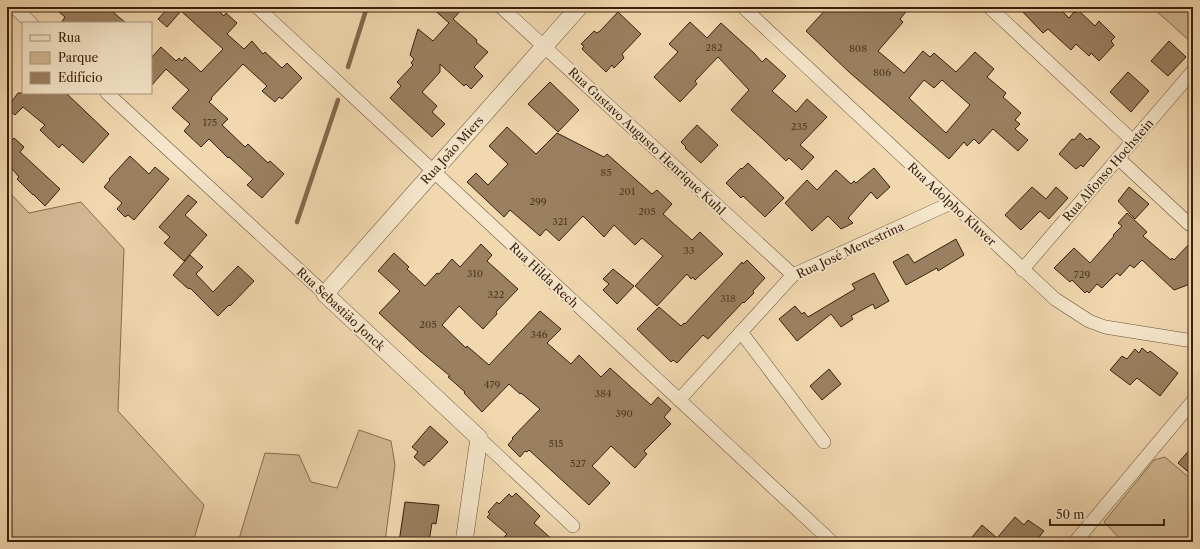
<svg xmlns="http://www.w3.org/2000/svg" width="1200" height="549" viewBox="0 0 1200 549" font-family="'Libre Caslon Text',serif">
  <rect width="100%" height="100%" fill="#f1d8af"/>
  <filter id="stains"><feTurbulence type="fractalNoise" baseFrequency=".005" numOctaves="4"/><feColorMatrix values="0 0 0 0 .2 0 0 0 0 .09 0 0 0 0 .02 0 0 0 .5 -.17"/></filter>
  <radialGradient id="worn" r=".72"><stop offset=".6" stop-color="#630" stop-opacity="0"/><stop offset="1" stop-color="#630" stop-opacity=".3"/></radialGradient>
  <g fill="#d2b993" stroke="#866c4f">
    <polygon points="1152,7 1193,7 1193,44"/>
    <polygon points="7,190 29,213 81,202 124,249 118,411 204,505 193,542 7,542"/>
    <polygon points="359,430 391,441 395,465 385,542 238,542 265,453 299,455 311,482 337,488"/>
    <polygon points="1165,457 1193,481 1193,542 1123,542 1104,522 1154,460"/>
  </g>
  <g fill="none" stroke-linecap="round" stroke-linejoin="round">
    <g stroke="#83694c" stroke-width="4.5">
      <polyline points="348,67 367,7"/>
      <polyline points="297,222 338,100"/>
    </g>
  </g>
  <g fill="#9a8060" stroke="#3b200b" fill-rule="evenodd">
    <polygon points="53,7 95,7 103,12 107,7 126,23 61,23 65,17"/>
    <polygon points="169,7 215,7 224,16 226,13 237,23 227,34 244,49 252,41 263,54 265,52 282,68 287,63 302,78 282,99 279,97 275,102 262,91 267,86 243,64 211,98 212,99 209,102 228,119 222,125 245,147 248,144 268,163 270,161 284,174 262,198 247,185 253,179 229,157 228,158 209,139 201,147 184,131 190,124 172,108 189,90 166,69 151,86 151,58 161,47 176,61 179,58 182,61 185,57 201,72 223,49 181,11 167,27 158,19"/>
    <polygon points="431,7 464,7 453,19 477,40 476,42 488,52 474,67 483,76 471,89 466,84 464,86 440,64 440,72 422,92 437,106 432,112 445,124 432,137 390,98 401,86 397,82 413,65 411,63 414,59 410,55 418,29 433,41 449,23"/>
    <path d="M828,7H910L900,19L903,22L878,51L904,73L923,51L930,57L934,53L956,72L975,52L994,69L987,77L1006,93L1003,97L1021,113L1015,120L1020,124L1015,129L1028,140L1018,151L993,129L979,144L974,139L967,146L964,142L949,159L849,72L806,31ZM924,80L934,88L942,80L970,105L946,133L909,98Z"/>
    <polygon points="1018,7 1058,7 1069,18 1074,12 1075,13 1078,10 1095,26 1099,21 1115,37 1111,41 1114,45 1099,61 1091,53 1089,56 1076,44 1071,50 1048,29 1043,33"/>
    <polygon points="618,12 641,34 622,54 624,58 614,68 612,65 606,72 582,49 584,46 581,44 594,31 597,33 600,31"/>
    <polygon points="690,22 707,38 721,23 754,53 762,62 766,58 786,76 772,91 796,112 807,99 827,117 800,145 814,157 802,170 789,158 786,161 765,141 731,110 749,90 718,57 695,81 697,84 680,102 654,77 678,52 669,44"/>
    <polygon points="1169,41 1186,57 1168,76 1151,61"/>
    <polygon points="1128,72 1149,91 1131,112 1110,92"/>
    <polygon points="550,82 579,110 558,132 528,104"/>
    <polygon points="18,93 66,93 109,134 83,163 62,144 59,148 40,130 45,125 23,107 15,115 7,108"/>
    <polygon points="697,125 718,145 701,163 685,148 686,147 681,142"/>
    <polygon points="507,127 536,154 557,133 604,157 607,154 652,194 657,190 672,204 663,214 692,240 700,232 723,254 695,280 693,277 691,279 687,274 657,306 635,286 663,256 642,238 635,245 614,225 604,237 583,216 559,241 546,229 540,236 510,210 504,217 467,182 476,173 488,185 508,164 489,146"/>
    <polygon points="1080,133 1087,140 1090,138 1100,147 1083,167 1081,165 1076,169 1059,154 1072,139 1074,140"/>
    <polygon points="14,138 24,147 20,152 60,189 45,206 33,194 33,195 17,179 19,177 8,164 7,165 7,140 10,142"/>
    <polygon points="130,156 149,174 155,167 169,179 134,220 128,215 125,217 117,209 122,203 104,187 110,180 109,179"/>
    <polygon points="748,163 784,198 765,217 743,196 741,198 726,183 741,168 742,169"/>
    <polygon points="874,168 890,187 877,199 871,192 848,218 853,223 841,229 828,216 812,231 785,203 807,180 817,190 836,170 851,184 854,181 856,183"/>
    <polygon points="1032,187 1046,199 1056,187 1068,198 1049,219 1040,211 1021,230 1005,215"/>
    <polygon points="1129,187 1149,204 1135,219 1118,201"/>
    <polygon points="188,195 197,202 185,215 207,235 184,261 164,243 170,237 159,227"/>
    <polygon points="1127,213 1147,232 1143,236 1171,260 1172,258 1174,260 1193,240 1193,283 1174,290 1142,260 1134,268 1130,265 1120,276 1117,273 1102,288 1097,284 1089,293 1087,291 1085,293 1072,280 1070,282 1054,268 1074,248 1090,263 1114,236 1113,235 1122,226 1118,223"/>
    <polygon points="956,239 964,255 938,271 937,268 906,285 893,262 908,254 914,263"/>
    <polygon points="481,244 492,255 487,261 518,289 496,312 497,314 483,329 459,306 442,325 466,348 467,346 489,365 540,311 561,329 547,343 571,364 579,355 601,377 610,368 651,405 658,397 671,409 664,417 671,424 644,451 647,454 635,468 611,446 592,466 610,483 589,505 529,450 527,452 525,451 520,457 508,445 513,439 512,438 540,409 521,393 520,394 509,384 482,412 464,393 465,392 448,377 450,376 420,351 379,313 400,291 378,271 394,253 409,267 407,269 425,286 437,273 439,274 452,259 460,267"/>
    <polygon points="190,255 203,267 196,274 213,292 238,266 254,281 230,306 229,305 218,316 190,288 189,289 185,286 173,275"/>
    <polygon points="747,260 765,278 753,291 754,293 744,303 743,302 708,339 703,335 677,363 673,360 671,362 637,329 659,307 681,326 684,323 685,324 742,262 743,264"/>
    <polygon points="613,269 634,286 617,304 603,290 609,284 603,279"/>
    <polygon points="874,273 889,301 875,309 873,304 851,316 853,319 841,327 831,314 797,341 779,319 795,306 802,314 804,312 808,317 855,289 852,284"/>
    <polygon points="1142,348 1148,353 1150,351 1178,373 1160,396 1137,378 1130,385 1110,370 1122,356 1127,359 1135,349 1139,353"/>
    <polygon points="829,369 841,384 822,400 810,386"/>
    <polygon points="430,426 448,442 429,462 428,461 424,466 414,457 418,452 412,447"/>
    <polygon points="1193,446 1193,476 1178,463"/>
    <polygon points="516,493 540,516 534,523 555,542 499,542 507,534 487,517 490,514 488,512 497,502 499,504 509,494 512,497"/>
    <polygon points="405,502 439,505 436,524 432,523 429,542 399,542"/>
    <polygon points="1015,517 1024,525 1028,520 1044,531 1035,542 968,542 982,525 997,538"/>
  </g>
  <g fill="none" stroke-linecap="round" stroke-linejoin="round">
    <defs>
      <g id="minor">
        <polyline points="14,7 31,23"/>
        <polyline points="257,7 832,542"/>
        <polyline points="501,7 793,275"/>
        <polyline points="743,7 1055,299 1089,321 1105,327 1193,341"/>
        <polyline points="989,7 1133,141"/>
        <polyline points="107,93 325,294"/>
        <polyline points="1118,158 1189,224"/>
        <polyline points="1022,270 1193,71"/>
        <polyline points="741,332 824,442"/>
        <polyline points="679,400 793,275 951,203"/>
        <polyline points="479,438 573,526"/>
        <polyline points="1075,542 1193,401"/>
      </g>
      <polyline id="tertiary" points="464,542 479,438 325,294 579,7"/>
    </defs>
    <use href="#minor" stroke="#684e34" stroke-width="14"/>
    <use href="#tertiary" stroke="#684e34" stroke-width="18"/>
    <use href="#minor" stroke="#f6e6cb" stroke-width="13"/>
    <use href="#tertiary" stroke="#f6e6cb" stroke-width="17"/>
  </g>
  <g text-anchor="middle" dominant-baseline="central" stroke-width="4" stroke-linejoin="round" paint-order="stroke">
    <g font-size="10" fill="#533820">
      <text x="714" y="47">282</text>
      <text x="858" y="48">808</text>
      <text x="882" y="72">806</text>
      <text x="210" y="122">175</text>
      <text x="799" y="126">235</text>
      <text x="606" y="172">85</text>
      <text x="627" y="191">201</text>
      <text x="538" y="201">299</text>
      <text x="647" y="211">205</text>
      <text x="560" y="221">321</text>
      <text x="689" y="250">33</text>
      <text x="475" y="273">310</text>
      <text x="1082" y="274">729</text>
      <text x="496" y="294">322</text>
      <text x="728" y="298">318</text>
      <text x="428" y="324">205</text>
      <text x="539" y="334">346</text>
      <text x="492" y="384">479</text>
      <text x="603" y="393">384</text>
      <text x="624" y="413">390</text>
      <text x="556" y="443">515</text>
      <text x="578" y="463">527</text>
    </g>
    <g font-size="12" fill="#3b200b" stroke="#f6e6cb">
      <text transform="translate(647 141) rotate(43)">Rua Gustavo Augusto Henrique Kuhl</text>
      <text transform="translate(452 150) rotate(-48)">Rua João Miers</text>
      <text transform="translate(1108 170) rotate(-49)">Rua Alfonso Hochstein</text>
      <text transform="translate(952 204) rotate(43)">Rua Adolpho Kluver</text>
      <text transform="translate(850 250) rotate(-25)">Rua José Menestrina</text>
      <text transform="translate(544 275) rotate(43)">Rua Hilda Rech</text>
      <text transform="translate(341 309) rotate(43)">Rua Sebastião Jonck</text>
    </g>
  </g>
  <rect width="1200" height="549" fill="none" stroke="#f1d8af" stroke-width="24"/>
  <rect x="8" y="8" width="1184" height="533" fill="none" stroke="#3b200b" stroke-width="2"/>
  <rect x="12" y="12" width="1176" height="525" fill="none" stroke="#3b200b"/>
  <rect x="22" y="22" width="130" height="72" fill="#f6e6cb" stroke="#ab977e"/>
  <rect x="30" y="35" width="20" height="6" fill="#f6e6cb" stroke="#ab977e"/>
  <text x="58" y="42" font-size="12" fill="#3b200b">Rua</text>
  <rect x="30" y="52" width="20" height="12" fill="#d2b993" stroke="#ab977e"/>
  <text x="58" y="62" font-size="12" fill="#3b200b">Parque</text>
  <rect x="30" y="72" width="20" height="12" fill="#9a8060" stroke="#ab977e"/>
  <text x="58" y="82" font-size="12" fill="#3b200b">Edifício</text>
  <path d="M1050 519v6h114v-6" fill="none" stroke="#3b200b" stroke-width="2"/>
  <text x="1056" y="519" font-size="12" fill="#3b200b" stroke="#f6e6cb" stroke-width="3" paint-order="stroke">50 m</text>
  <rect width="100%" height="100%" filter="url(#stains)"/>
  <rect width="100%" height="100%" fill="url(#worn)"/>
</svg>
